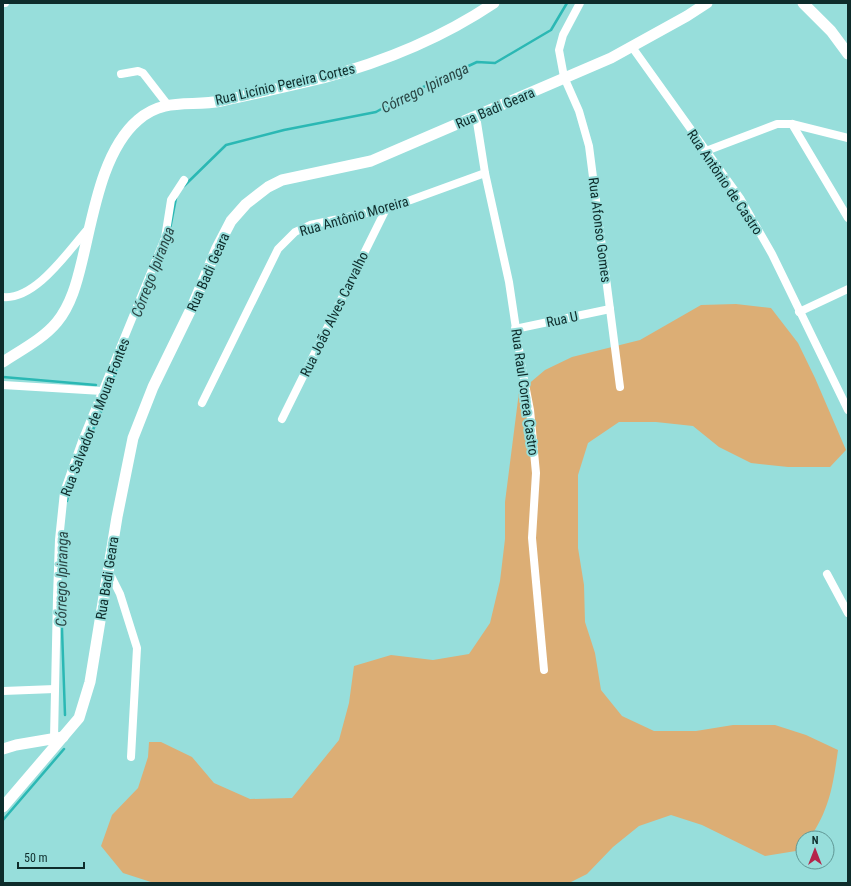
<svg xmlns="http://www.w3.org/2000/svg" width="851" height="886" viewBox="0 0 851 886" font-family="'Roboto Condensed',sans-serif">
  <rect width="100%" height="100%" fill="#97dedb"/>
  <path fill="#dcae75" d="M736,304L771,308L798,343L815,378L846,450L830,467H788L751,463L719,447L693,426L656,422H619L588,443L578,475V548L584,585L585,622L595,653L601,690L622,716L654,731H696L733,725H775L806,735L838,750C833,785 830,808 810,838H803L802,850L765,856L702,825L671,815L639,826L613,847L587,874L569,883H154L123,873L101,846L112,815L138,788L148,757L149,742H161L192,757L214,783L250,799L292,798L339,740L349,703L354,666L391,655L433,660L469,654L490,623L500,581L505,539V502L519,392L545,370L572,357L640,340L701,305Z"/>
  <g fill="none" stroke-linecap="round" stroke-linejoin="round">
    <g stroke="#2bb8b4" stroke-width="2.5">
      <polyline points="184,186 226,145 284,130 376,112 404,96 477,62 495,63 551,30 567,3"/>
      <polyline points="169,234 176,198"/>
      <polyline points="3,377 96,385"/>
      <polyline points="76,468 105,403 123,350"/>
      <polyline points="67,501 71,482"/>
      <polyline points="61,601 65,715"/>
      <polyline points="3,820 64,749"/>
    </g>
    <g stroke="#fff" stroke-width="8">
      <polyline points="3,3 5,3"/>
      <polyline points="580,3 563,35 559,50 564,77 579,111 589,146 620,387"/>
      <polyline points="632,47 740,198 772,254 848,410"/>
      <polyline points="121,74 138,71 143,73 167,104"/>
      <polyline points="476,116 485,173 509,282 522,369 530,410 536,473 532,538 544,670"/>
      <polyline points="792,124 848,218"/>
      <polyline points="706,151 777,124 792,124 848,138"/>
      <path d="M3,297C36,300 68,251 88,229"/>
      <polyline points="799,312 848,289"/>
      <polyline points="515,329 610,309"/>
      <polyline points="3,385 102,391"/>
      <polyline points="202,403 278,249 295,232 310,225 386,209 485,173"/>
      <polyline points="282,419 386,209"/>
      <polyline points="109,572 120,594 137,648 131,757"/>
      <polyline points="827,574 848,613"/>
      <polyline points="3,691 55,689"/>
      <polyline points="54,738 57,597 59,540 64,492 82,441 165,238 171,200 184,180"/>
    </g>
    <g stroke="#fff" stroke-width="11">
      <polyline points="803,3 831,31 848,54"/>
      <path d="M3,362C21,350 43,339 57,322C71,305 77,282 82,261C93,216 102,151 138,120C164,97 191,107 221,101C255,94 289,86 323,78C383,62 442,38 494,3"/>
      <polyline points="3,749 16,745 63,737"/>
      <polyline points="3,807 79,718 90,682 117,517 133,438 153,387 193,305 217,248 231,221 246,204 268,187 282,180 371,161 611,58 687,16 707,3"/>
    </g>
  </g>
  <g text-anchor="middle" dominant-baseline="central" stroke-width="4" stroke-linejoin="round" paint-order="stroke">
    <g font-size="14" fill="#0e2c2b" stroke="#97dedb">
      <text transform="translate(285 84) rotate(-13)">Rua Licínio Pereira Cortes</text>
      <text transform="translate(495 108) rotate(-23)">Rua Badi Geara</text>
      <text transform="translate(725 182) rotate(56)">Rua Antônio de Castro</text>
      <text transform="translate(354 216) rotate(-16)">Rua Antônio Moreira</text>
      <text transform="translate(600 230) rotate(83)">Rua Afonso Gomes</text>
      <text transform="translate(208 272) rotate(-66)">Rua Badi Geara</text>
      <text transform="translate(334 314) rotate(-64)">Rua João Alves Carvalho</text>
      <text transform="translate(562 319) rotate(-12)">Rua U</text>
      <text transform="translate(525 392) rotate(82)">Rua Raul Correa Castro</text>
      <text transform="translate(95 417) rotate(-69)">Rua Salvador de Moura Fontes</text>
      <text transform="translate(107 578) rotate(-81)">Rua Badi Geara</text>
    </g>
    <g font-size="15" font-style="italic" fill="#2a4645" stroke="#97dedb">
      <text transform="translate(425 88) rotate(-26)">Córrego Ipiranga</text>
      <text transform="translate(153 272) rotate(-69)">Córrego Ipiranga</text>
      <text transform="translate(62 579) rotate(-89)">Córrego Ipiranga</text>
    </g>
  </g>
  <rect width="851" height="886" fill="none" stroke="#0e2c2b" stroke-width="8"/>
  <g transform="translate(815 850)"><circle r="19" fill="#97dedb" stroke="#609795"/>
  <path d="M0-3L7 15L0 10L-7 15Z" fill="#b5244a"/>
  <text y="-6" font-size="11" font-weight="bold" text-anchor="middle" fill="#0e2c2b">N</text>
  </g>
  <path d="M18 862v6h66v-6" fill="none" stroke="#0e2c2b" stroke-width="2"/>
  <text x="24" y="862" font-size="12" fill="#0e2c2b" stroke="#97dedb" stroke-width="3" paint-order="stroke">50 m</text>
</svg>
